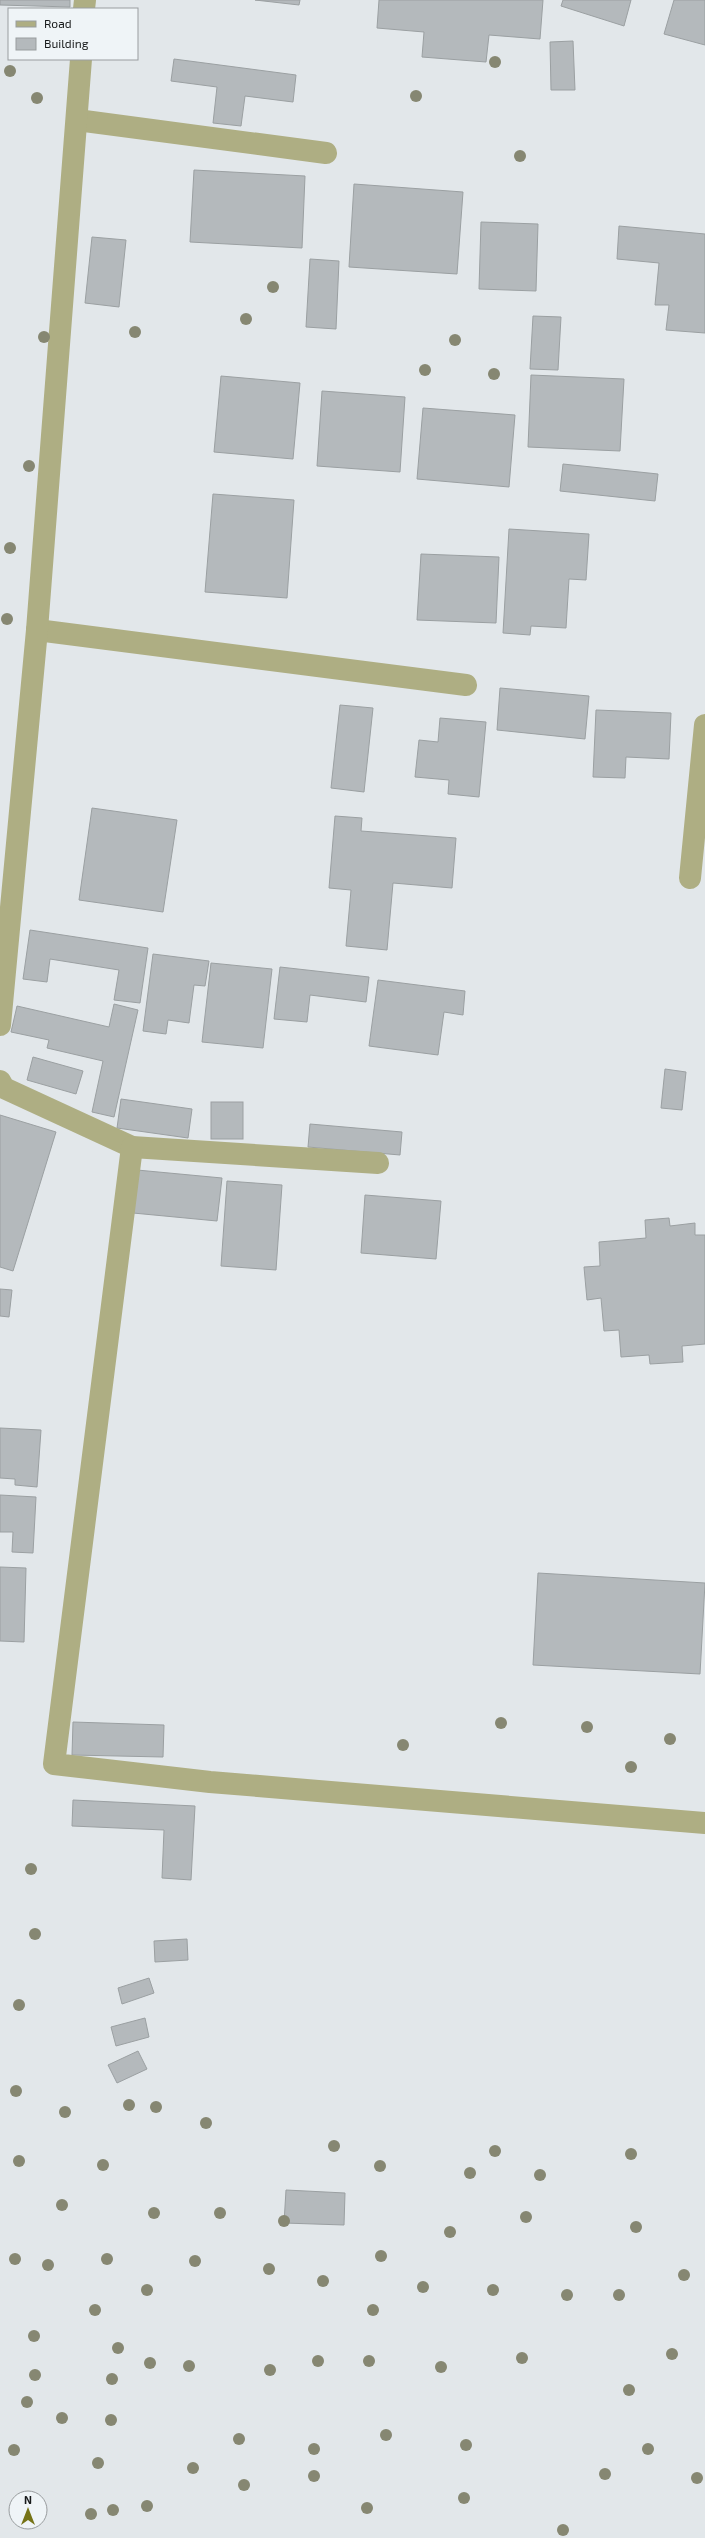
<svg xmlns="http://www.w3.org/2000/svg" width="705" height="2538" viewBox="0 0 705 2538" font-family="'Exo 2',sans-serif">
  <rect width="100%" height="100%" fill="#e2e7ea"/>
  <g fill="#b4b9bc" stroke="#9ba0a2">
    <polygon points="0,0 70,0 70,7 0,5"/>
    <polygon points="255,0 300,0 299,5"/>
    <polygon points="379,0 543,0 540,39 489,35 486,62 422,57 424,32 377,28"/>
    <polygon points="563,0 631,0 624,26 561,6"/>
    <polygon points="674,0 705,0 705,45 664,34"/>
    <polygon points="573,41 575,90 551,90 550,42"/>
    <polygon points="174,59 296,75 293,102 245,96 241,126 213,123 217,87 171,81"/>
    <polygon points="194,170 305,176 302,248 190,242"/>
    <polygon points="354,184 463,192 457,274 349,267"/>
    <polygon points="481,222 538,224 536,291 479,289"/>
    <polygon points="619,226 705,234 705,333 666,330 669,305 655,305 659,263 617,259"/>
    <polygon points="92,237 126,240 119,307 85,303"/>
    <polygon points="310,259 339,261 336,329 306,327"/>
    <polygon points="533,316 561,317 558,370 530,369"/>
    <polygon points="531,375 624,379 620,451 528,447"/>
    <polygon points="221,376 300,383 293,459 214,452"/>
    <polygon points="322,391 405,397 400,472 317,466"/>
    <polygon points="423,408 515,415 509,487 417,479"/>
    <polygon points="563,464 658,474 655,501 560,491"/>
    <polygon points="213,494 294,500 287,598 205,592"/>
    <polygon points="509,529 589,534 586,580 569,579 566,628 531,626 530,635 503,633"/>
    <polygon points="421,554 499,557 496,623 417,620"/>
    <polygon points="500,688 589,696 585,739 497,730"/>
    <polygon points="340,705 373,708 364,792 331,788"/>
    <polygon points="596,710 671,713 669,759 626,757 625,778 593,777"/>
    <polygon points="440,718 486,722 479,797 448,794 449,780 415,777 419,740 438,742"/>
    <polygon points="92,808 177,820 163,912 79,900"/>
    <polygon points="335,816 362,818 361,831 456,838 452,888 393,883 387,950 346,946 351,890 329,888"/>
    <polygon points="30,930 148,948 140,1003 114,1000 119,970 50,959 47,982 23,979"/>
    <polygon points="153,954 209,961 205,986 194,985 189,1023 168,1020 166,1034 143,1031"/>
    <polygon points="211,963 272,969 263,1048 202,1042"/>
    <polygon points="280,967 369,977 366,1002 310,995 307,1022 274,1019"/>
    <polygon points="378,980 465,991 463,1015 444,1012 438,1055 369,1046"/>
    <polygon points="114,1004 138,1010 114,1117 92,1112 103,1061 47,1048 49,1040 11,1032 17,1006 109,1027"/>
    <polygon points="33,1057 83,1071 76,1094 27,1080"/>
    <polygon points="665,1069 686,1072 682,1110 661,1108"/>
    <polygon points="121,1099 192,1109 188,1138 117,1128"/>
    <rect x="211" y="1102" width="32" height="37"/>
    <polygon points="0,1115 56,1132 13,1271 0,1267"/>
    <polygon points="310,1124 402,1132 400,1155 308,1147"/>
    <polygon points="137,1170 222,1178 217,1221 133,1213"/>
    <polygon points="227,1181 282,1185 276,1270 221,1266"/>
    <polygon points="365,1195 441,1201 436,1259 361,1253"/>
    <polygon points="669,1218 670,1226 695,1223 695,1235 705,1235 705,1344 682,1346 683,1362 650,1364 649,1355 621,1357 619,1330 604,1331 601,1298 587,1300 584,1267 600,1266 599,1242 646,1238 645,1220"/>
    <polygon points="0,1289 12,1290 9,1317 0,1316"/>
    <polygon points="0,1428 41,1430 37,1487 15,1485 15,1479 0,1478"/>
    <polygon points="0,1495 36,1497 33,1553 12,1552 13,1532 0,1532"/>
    <polygon points="0,1567 26,1568 24,1642 0,1641"/>
    <polygon points="538,1573 705,1583 700,1674 533,1665"/>
    <polygon points="73,1722 164,1725 163,1757 72,1755"/>
    <polygon points="73,1800 195,1806 191,1880 162,1878 164,1830 72,1826"/>
    <polygon points="187,1939 188,1960 155,1962 154,1941"/>
    <polygon points="149,1978 154,1993 122,2004 118,1988"/>
    <polygon points="145,2018 149,2037 116,2046 111,2027"/>
    <polygon points="138,2051 147,2069 117,2083 108,2065"/>
    <polygon points="286,2190 345,2193 344,2225 284,2223"/>
  </g>
  <g fill="none" stroke-linecap="round" stroke-linejoin="round">
    <g stroke="#aeae83" stroke-width="22">
      <polyline points="84,9 85,0"/>
      <polyline points="77,120 326,153"/>
      <polyline points="37,630 466,685"/>
      <polyline points="690,878 705,725"/>
      <polyline points="0,1025 37,630 81,59"/>
      <polyline points="0,1081 4,1088 132,1147 378,1163"/>
      <polyline points="132,1147 54,1764 210,1782 705,1823"/>
    </g>
  </g>
  <g fill="#868772">
    <circle cx="495" cy="62" r="6"/>
    <circle cx="10" cy="71" r="6"/>
    <circle cx="416" cy="96" r="6"/>
    <circle cx="37" cy="98" r="6"/>
    <circle cx="520" cy="156" r="6"/>
    <circle cx="273" cy="287" r="6"/>
    <circle cx="246" cy="319" r="6"/>
    <circle cx="135" cy="332" r="6"/>
    <circle cx="44" cy="337" r="6"/>
    <circle cx="455" cy="340" r="6"/>
    <circle cx="425" cy="370" r="6"/>
    <circle cx="494" cy="374" r="6"/>
    <circle cx="29" cy="466" r="6"/>
    <circle cx="10" cy="548" r="6"/>
    <circle cx="7" cy="619" r="6"/>
    <circle cx="501" cy="1723" r="6"/>
    <circle cx="587" cy="1727" r="6"/>
    <circle cx="670" cy="1739" r="6"/>
    <circle cx="403" cy="1745" r="6"/>
    <circle cx="631" cy="1767" r="6"/>
    <circle cx="31" cy="1869" r="6"/>
    <circle cx="35" cy="1934" r="6"/>
    <circle cx="19" cy="2005" r="6"/>
    <circle cx="16" cy="2091" r="6"/>
    <circle cx="129" cy="2105" r="6"/>
    <circle cx="156" cy="2107" r="6"/>
    <circle cx="65" cy="2112" r="6"/>
    <circle cx="206" cy="2123" r="6"/>
    <circle cx="334" cy="2146" r="6"/>
    <circle cx="495" cy="2151" r="6"/>
    <circle cx="631" cy="2154" r="6"/>
    <circle cx="19" cy="2161" r="6"/>
    <circle cx="103" cy="2165" r="6"/>
    <circle cx="380" cy="2166" r="6"/>
    <circle cx="470" cy="2173" r="6"/>
    <circle cx="540" cy="2175" r="6"/>
    <circle cx="62" cy="2205" r="6"/>
    <circle cx="154" cy="2213" r="6"/>
    <circle cx="220" cy="2213" r="6"/>
    <circle cx="526" cy="2217" r="6"/>
    <circle cx="284" cy="2221" r="6"/>
    <circle cx="636" cy="2227" r="6"/>
    <circle cx="450" cy="2232" r="6"/>
    <circle cx="381" cy="2256" r="6"/>
    <circle cx="15" cy="2259" r="6"/>
    <circle cx="107" cy="2259" r="6"/>
    <circle cx="195" cy="2261" r="6"/>
    <circle cx="48" cy="2265" r="6"/>
    <circle cx="269" cy="2269" r="6"/>
    <circle cx="684" cy="2275" r="6"/>
    <circle cx="323" cy="2281" r="6"/>
    <circle cx="423" cy="2287" r="6"/>
    <circle cx="147" cy="2290" r="6"/>
    <circle cx="493" cy="2290" r="6"/>
    <circle cx="567" cy="2295" r="6"/>
    <circle cx="619" cy="2295" r="6"/>
    <circle cx="95" cy="2310" r="6"/>
    <circle cx="373" cy="2310" r="6"/>
    <circle cx="34" cy="2336" r="6"/>
    <circle cx="118" cy="2348" r="6"/>
    <circle cx="672" cy="2354" r="6"/>
    <circle cx="522" cy="2358" r="6"/>
    <circle cx="318" cy="2361" r="6"/>
    <circle cx="369" cy="2361" r="6"/>
    <circle cx="150" cy="2363" r="6"/>
    <circle cx="189" cy="2366" r="6"/>
    <circle cx="441" cy="2367" r="6"/>
    <circle cx="270" cy="2370" r="6"/>
    <circle cx="35" cy="2375" r="6"/>
    <circle cx="112" cy="2379" r="6"/>
    <circle cx="629" cy="2390" r="6"/>
    <circle cx="27" cy="2402" r="6"/>
    <circle cx="62" cy="2418" r="6"/>
    <circle cx="111" cy="2420" r="6"/>
    <circle cx="386" cy="2435" r="6"/>
    <circle cx="239" cy="2439" r="6"/>
    <circle cx="466" cy="2445" r="6"/>
    <circle cx="314" cy="2449" r="6"/>
    <circle cx="648" cy="2449" r="6"/>
    <circle cx="14" cy="2450" r="6"/>
    <circle cx="98" cy="2463" r="6"/>
    <circle cx="193" cy="2468" r="6"/>
    <circle cx="605" cy="2474" r="6"/>
    <circle cx="314" cy="2476" r="6"/>
    <circle cx="697" cy="2478" r="6"/>
    <circle cx="244" cy="2485" r="6"/>
    <circle cx="464" cy="2498" r="6"/>
    <circle cx="147" cy="2506" r="6"/>
    <circle cx="367" cy="2508" r="6"/>
    <circle cx="113" cy="2510" r="6"/>
    <circle cx="91" cy="2514" r="6"/>
    <circle cx="563" cy="2530" r="6"/>
  </g>
  <rect x="8" y="8" width="130" height="52" fill="#eff4f7" stroke="#999d9f"/>
  <rect x="16" y="21" width="20" height="6" fill="#aeae83" stroke="#999d9f"/>
  <text x="44" y="28" font-size="12" fill="#181a1b">Road</text>
  <rect x="16" y="38" width="20" height="12" fill="#b4b9bc" stroke="#999d9f"/>
  <text x="44" y="48" font-size="12" fill="#181a1b">Building</text>
  <g transform="translate(28 2510)"><circle r="19" fill="#eff4f7" stroke="#999d9f"/>
  <path d="M0-3L7 15L0 10L-7 15Z" fill="#757317"/>
  <text y="-6" font-size="11" font-weight="bold" text-anchor="middle" fill="#181a1b">N</text>
  </g>
</svg>
